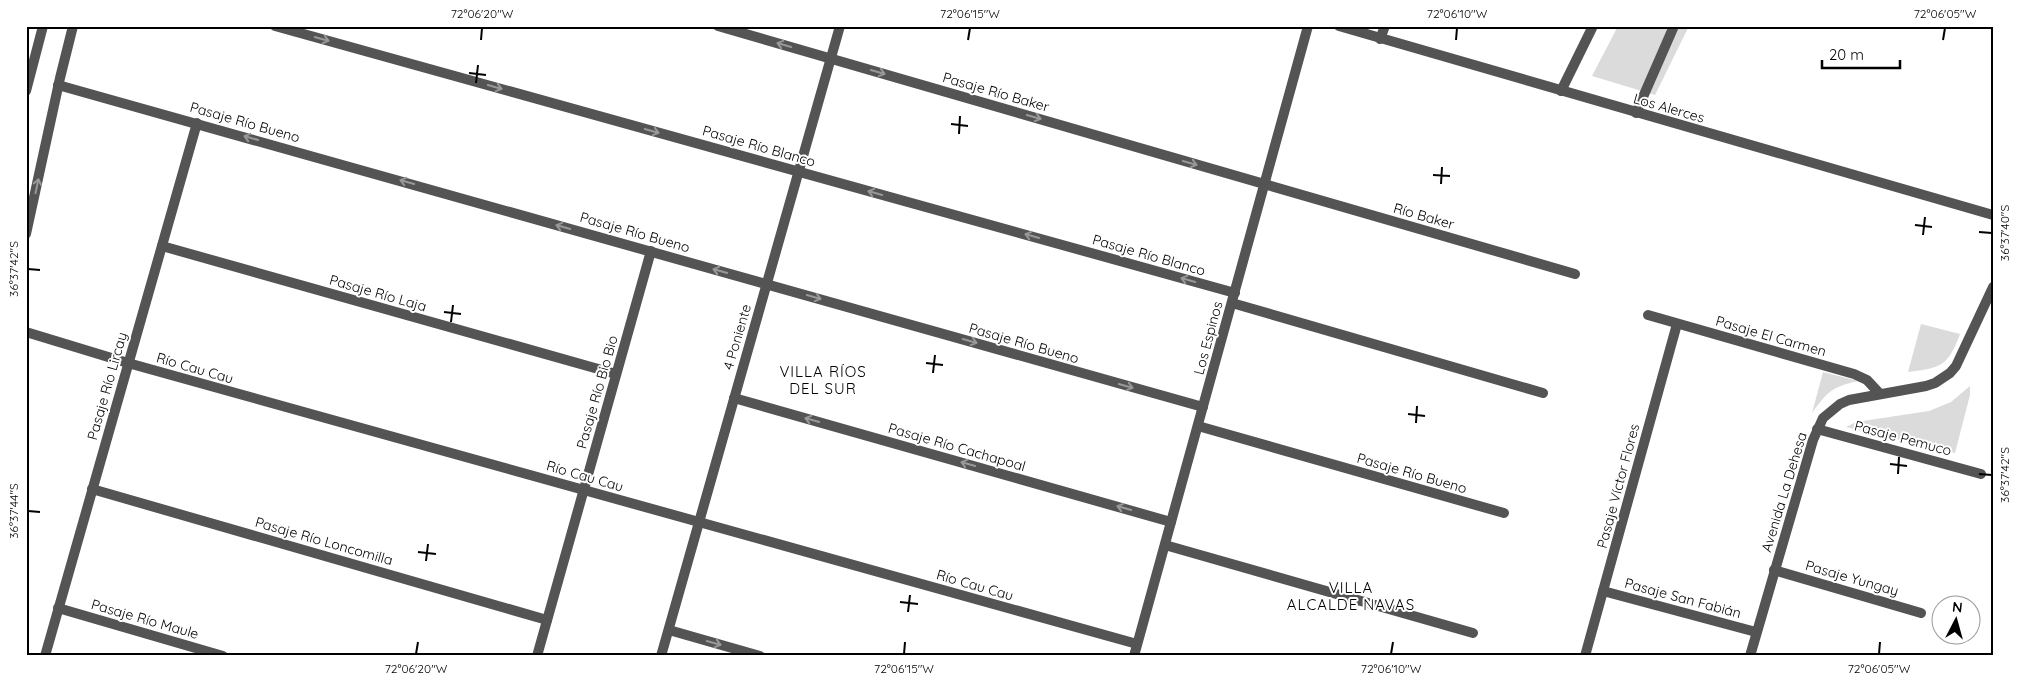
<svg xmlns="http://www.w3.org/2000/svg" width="2019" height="682" viewBox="0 0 2019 682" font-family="Quicksand,sans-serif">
  <rect width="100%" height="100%" fill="#fff"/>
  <g fill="#dbdbdb">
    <polygon points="1618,26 1689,26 1655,95 1592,76"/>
    <path d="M1921,324L1960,334C1948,366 1941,368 1908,372Z"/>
    <path d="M1823,372L1858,381C1832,387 1828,391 1812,413Z"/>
    <polygon points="1970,386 1970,395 1955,453 1846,427 1856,422 1929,411 1951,402"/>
  </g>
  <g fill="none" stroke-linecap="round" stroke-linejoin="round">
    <g stroke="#545454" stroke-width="10">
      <polyline points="275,26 1235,293"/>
      <polyline points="718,26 1575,274"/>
      <polyline points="1380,39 1385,26"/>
      <polyline points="58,85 1203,407"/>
      <polyline points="1561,91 1593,26"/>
      <polyline points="1636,113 1674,26"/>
      <polyline points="162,246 616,374"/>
      <polyline points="1232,303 1543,393"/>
      <polyline points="1648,315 1854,374 1867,380 1880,394"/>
      <polyline points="26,332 128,363 1137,644"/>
      <polyline points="734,398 1171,522"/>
      <polyline points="1198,426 1504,513"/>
      <polyline points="1817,429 1981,474"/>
      <polyline points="92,489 547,620"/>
      <polyline points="1165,545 1473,633"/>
      <polyline points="1774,570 1921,613"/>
      <polyline points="1603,591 1756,632"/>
      <polyline points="58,608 223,656"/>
      <polyline points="669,630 760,656"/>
      <polyline points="45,656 197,123"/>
      <polyline points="537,656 651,251"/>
      <polyline points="661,656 840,26"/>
      <polyline points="1585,656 1677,324"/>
      <polyline points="1750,656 1813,440 1823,418 1840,404 1849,400 1926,386 1935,383 1950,373 1956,366 1993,287"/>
    </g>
    <g stroke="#545454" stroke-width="10">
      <polyline points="1339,26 1993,215"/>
      <polyline points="26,91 43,26"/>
      <polyline points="26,234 60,78 73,26"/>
      <polyline points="1134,656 1308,26"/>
    </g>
  </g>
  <defs><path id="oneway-shaft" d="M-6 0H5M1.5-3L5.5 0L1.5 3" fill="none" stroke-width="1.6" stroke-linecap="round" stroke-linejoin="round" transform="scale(1.25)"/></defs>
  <g stroke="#989898">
    <use href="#oneway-shaft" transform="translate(322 39) rotate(16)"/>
    <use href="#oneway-shaft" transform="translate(784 45) rotate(-164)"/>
    <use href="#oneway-shaft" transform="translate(878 72) rotate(16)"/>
    <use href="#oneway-shaft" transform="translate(495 87) rotate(16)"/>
    <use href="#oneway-shaft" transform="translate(1034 117) rotate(16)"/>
    <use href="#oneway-shaft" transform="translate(652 131) rotate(16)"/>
    <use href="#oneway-shaft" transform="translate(251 138) rotate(-164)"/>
    <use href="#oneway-shaft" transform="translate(1190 163) rotate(16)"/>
    <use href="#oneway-shaft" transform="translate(407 182) rotate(-164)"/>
    <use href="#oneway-shaft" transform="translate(37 186) rotate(-78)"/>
    <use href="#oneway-shaft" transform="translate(875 193) rotate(-164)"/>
    <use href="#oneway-shaft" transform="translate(563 227) rotate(-164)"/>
    <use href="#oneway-shaft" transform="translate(1032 236) rotate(-164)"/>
    <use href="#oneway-shaft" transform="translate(720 271) rotate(-164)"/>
    <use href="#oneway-shaft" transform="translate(1188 280) rotate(-164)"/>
    <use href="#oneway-shaft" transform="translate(814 297) rotate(16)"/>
    <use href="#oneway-shaft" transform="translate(970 341) rotate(16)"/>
    <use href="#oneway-shaft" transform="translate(1126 386) rotate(16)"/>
    <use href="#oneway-shaft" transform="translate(812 420) rotate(-164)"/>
    <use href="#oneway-shaft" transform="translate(968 464) rotate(-164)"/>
    <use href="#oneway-shaft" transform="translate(1124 508) rotate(-164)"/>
    <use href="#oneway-shaft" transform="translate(714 643) rotate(16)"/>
  </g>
  <path fill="none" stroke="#000" stroke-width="2" d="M481,40L482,28M968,40L970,28M1456,40L1457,28M1943,40L1945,28M469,73L486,75M476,83L478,65M951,124L968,126M959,134L960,116M1433,175L1450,176M1441,184L1442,167M1915,225L1932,227M1979,232L1992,233M1923,235L1925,217M28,269L40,270M444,312L461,314M451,322L453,305M926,363L943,365M933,373L935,355M1408,414L1425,416M1416,423L1417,406M1890,464L1907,466M1898,474L1899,457M1979,474L1992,475M28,511L40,512M418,552L436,554M426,561L428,544M900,602L918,604M908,612L910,595M416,654L418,642M904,654L905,642M1391,654L1393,642M1879,654L1880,642"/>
  <g text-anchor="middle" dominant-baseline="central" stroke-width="4" stroke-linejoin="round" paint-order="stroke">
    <g font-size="14" fill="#000" stroke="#fff">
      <text transform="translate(996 92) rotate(16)">Pasaje Río Baker</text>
      <text transform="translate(1669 108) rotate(16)">Los Alerces</text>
      <text transform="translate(245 122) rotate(16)">Pasaje Río Bueno</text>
      <text transform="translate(759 146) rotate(16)">Pasaje Río Blanco</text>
      <text transform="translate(1424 216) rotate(16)">Río Baker</text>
      <text transform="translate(635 232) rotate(16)">Pasaje Río Bueno</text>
      <text transform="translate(1149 255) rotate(16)">Pasaje Río Blanco</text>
      <text transform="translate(378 293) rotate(16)">Pasaje Río Laja</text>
      <text transform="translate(1771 336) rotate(16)">Pasaje El Carmen</text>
      <text transform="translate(737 337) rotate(-74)">4 Poniente</text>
      <text transform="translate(1208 338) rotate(-75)">Los Espinos</text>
      <text transform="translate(1024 343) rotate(16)">Pasaje Río Bueno</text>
      <text transform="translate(195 368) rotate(16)">Río Cau Cau</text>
      <text transform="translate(107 386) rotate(-74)">Pasaje Río Lircay</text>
      <text transform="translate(597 392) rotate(-74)">Pasaje Río Bio Bio</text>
      <text transform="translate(1903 438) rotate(15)">Pasaje Pemuco</text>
      <text transform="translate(957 447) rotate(16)">Pasaje Río Cachapoal</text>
      <text transform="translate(1412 473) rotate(16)">Pasaje Río Bueno</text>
      <text transform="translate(585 476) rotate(16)">Río Cau Cau</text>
      <text transform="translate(1618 486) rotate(-75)">Pasaje Víctor Flores</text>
      <text transform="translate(1784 492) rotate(-73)">Avenida La Dehesa</text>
      <text transform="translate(324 541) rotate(16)">Pasaje Río Loncomilla</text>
      <text transform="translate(1852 578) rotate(16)">Pasaje Yungay</text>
      <text transform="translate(975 585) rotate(16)">Río Cau Cau</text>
      <text transform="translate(1683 598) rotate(15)">Pasaje San Fabián</text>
      <text transform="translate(145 619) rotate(16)">Pasaje Río Maule</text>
    </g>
    <g font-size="15" letter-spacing="1" fill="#000" stroke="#fff">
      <text x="823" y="371">VILLA RÍOS<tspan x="823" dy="17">DEL SUR</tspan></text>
      <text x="1351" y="587">VILLA<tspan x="1351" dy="17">ALCALDE NAVAS</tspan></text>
    </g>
  </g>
  <rect width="2019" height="682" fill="none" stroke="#ffffff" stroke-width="55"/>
  <g transform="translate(1956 620) rotate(6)"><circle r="24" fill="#ffffff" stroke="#999999"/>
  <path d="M0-4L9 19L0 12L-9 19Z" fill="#000000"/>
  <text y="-8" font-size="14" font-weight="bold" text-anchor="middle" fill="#000000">N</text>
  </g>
  <path d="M1822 60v8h78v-8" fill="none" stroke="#000000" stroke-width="2.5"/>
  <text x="1829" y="60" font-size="15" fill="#000000" stroke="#ffffff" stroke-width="4" paint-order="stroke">20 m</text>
  <rect x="28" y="28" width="1964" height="626" fill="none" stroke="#000" stroke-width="2"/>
  <g font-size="12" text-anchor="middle" fill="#000">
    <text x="482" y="18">72°06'20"W</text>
    <text x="970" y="18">72°06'15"W</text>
    <text x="1457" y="18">72°06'10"W</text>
    <text x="1945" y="18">72°06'05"W</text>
    <text transform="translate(2005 233) rotate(-90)" y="4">36°37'40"S</text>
    <text transform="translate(14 269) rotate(-90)" y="4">36°37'42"S</text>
    <text transform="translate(2005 475) rotate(-90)" y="4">36°37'42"S</text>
    <text transform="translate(14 511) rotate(-90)" y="4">36°37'44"S</text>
    <text x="416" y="673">72°06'20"W</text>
    <text x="904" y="673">72°06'15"W</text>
    <text x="1391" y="673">72°06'10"W</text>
    <text x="1879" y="673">72°06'05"W</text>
  </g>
</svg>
